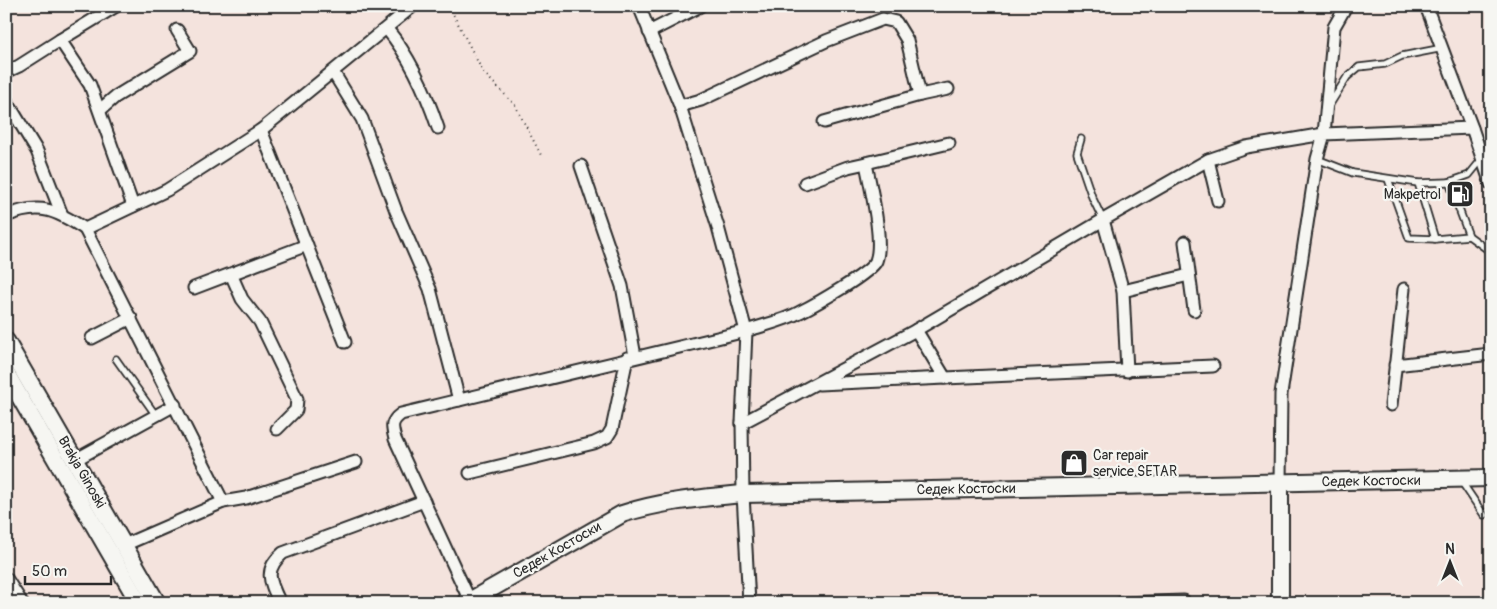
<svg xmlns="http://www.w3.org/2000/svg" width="1497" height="609" viewBox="0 0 1497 609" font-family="Pangolin,sans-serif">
  <rect width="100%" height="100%" fill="#f4e3dd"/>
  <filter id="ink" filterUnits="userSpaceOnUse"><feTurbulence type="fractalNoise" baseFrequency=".02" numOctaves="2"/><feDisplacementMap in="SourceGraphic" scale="10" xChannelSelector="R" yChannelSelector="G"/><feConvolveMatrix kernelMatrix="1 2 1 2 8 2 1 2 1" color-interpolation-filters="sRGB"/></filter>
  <g filter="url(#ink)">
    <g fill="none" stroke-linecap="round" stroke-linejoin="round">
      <defs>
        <g id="service">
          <polyline points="1329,106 1347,77 1359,67 1385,64 1402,56 1443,48"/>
          <polyline points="1081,139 1077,153 1092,197 1103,220"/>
          <polyline points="1317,159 1353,173 1418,183 1449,182"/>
          <polyline points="1482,159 1469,175 1449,182 1469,236 1491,252"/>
          <polyline points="1388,179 1409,238 1435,239 1469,236"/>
          <polyline points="1418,183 1435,239"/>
          <polyline points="116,359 155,414"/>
          <polyline points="1461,481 1484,515"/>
        </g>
        <g id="minor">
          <polyline points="116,6 60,40 90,85 133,206"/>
          <polyline points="639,6 680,106 718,227 746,331 742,423 743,494 749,603"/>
          <polyline points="1426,6 1472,128 1491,184"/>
          <path d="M387,29C411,58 426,92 438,128"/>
          <polyline points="649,32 700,6"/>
          <polyline points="6,72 19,66 60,40"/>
          <polyline points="333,72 362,119 396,211 430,289 459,400"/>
          <polyline points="6,100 37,151 62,215"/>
          <polyline points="680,106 701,100 826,41 883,19 896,22 907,40 920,95 948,89"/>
          <polyline points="100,110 115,97 190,51 177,30"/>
          <polyline points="824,122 920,95"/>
          <polyline points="261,130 345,342"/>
          <polyline points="1208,160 1218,201"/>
          <polyline points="866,163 949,143"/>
          <polyline points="581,166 622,286 635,356"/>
          <path d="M6,216C40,202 56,210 85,229L167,190L261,130L413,6"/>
          <polyline points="1103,220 1123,291 1127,371"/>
          <polyline points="85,229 223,502"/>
          <polyline points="1185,242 1194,310"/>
          <polyline points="231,274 242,299 260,322 297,399 296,410 277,429"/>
          <polyline points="194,288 307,245"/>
          <polyline points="1123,291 1189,275"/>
          <polyline points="916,330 945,378 1213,366"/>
          <polyline points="92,338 131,318"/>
          <polyline points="1395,365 1491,354"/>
          <polyline points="819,384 945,378"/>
          <polyline points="1391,405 1404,289"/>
          <polyline points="742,423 916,330 1103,220 1208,160 1246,147 1324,134 1334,27 1346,6"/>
          <polyline points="75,460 175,405"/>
          <polyline points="470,473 594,443 607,437 612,429 627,358"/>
          <polyline points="1280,483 1281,394 1317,159 1324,134 1472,128"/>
          <polyline points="124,545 223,502 246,498 356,462"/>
          <polyline points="6,578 22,603"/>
          <path d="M470,601L395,439C392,427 390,422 401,414L746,331C763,325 784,321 800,312C814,305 871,273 876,261C884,240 870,186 866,163L848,167L805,183"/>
          <path d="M280,603C270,582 263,570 283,553L424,501"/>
          <polyline points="1121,603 1184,601"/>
        </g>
        <g id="secondary">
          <polyline points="6,341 157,603"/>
          <polyline points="6,373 139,603"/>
          <polyline points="1280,483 1280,603"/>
          <path d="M466,603L622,514C662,501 701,498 743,494L1491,478"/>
        </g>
      </defs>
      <use href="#service" stroke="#2b2b2b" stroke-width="9"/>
      <use href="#minor" stroke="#2b2b2b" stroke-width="15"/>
      <use href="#secondary" stroke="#2b2b2b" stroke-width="20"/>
      <polyline stroke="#2b2b2b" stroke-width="2" stroke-dasharray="1 4" stroke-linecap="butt" points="449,6 483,72 515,105 542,157"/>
      <use href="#service" stroke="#f6f6f2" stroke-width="5.5"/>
      <use href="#minor" stroke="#f6f6f2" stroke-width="11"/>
      <use href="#secondary" stroke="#f6f6f2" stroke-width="16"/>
    </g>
  </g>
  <defs>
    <symbol id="fuel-square" viewBox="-11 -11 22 22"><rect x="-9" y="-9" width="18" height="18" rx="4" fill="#2b2b2b" stroke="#f6f6f2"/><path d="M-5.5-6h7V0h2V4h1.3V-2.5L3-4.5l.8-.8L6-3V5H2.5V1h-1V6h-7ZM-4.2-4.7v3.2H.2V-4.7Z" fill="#fff"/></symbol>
    <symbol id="shop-square" viewBox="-11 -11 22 22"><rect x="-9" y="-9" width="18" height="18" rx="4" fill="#2b2b2b" stroke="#f6f6f2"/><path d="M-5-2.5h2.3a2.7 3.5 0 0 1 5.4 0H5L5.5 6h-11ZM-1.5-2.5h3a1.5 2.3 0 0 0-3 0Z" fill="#fff"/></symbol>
  </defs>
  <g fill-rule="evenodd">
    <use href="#fuel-square" x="1444" y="178" width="32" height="32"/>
    <use href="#shop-square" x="1058" y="447" width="32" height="32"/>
  </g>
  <g text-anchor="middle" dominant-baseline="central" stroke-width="4.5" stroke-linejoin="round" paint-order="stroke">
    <g font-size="14" fill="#2b2b2b" stroke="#f6f6f2" text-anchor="end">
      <text x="1441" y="194">Makpetrol</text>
      <text x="1093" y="455" text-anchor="start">Car repair<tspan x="1093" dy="16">service SETAR</tspan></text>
    </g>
    <g font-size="14" fill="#2b2b2b" stroke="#f6f6f2">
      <text transform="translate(82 472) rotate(60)">Brakja Ginoski</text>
      <text transform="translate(1371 481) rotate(-1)">Седек Костоски</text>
      <text transform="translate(966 489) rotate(-1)">Седек Костоски</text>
      <text transform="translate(557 550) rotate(-30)">Седек Костоски</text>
    </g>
  </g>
  <rect width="1497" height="609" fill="none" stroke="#f6f6f2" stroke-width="25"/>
  <rect x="12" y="12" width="1472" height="584" fill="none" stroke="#2b2b2b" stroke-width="2" filter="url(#ink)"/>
  <g transform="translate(1450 562)" stroke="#f6f6f2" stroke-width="4" paint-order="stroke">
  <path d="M0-4L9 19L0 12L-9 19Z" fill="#2b2b2b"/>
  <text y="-8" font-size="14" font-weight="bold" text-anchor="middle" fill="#2b2b2b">N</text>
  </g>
  <path d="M25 576v8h86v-8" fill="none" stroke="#2b2b2b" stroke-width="2.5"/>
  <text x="32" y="576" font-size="15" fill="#2b2b2b" stroke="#f6f6f2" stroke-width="4" paint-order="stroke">50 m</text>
</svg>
